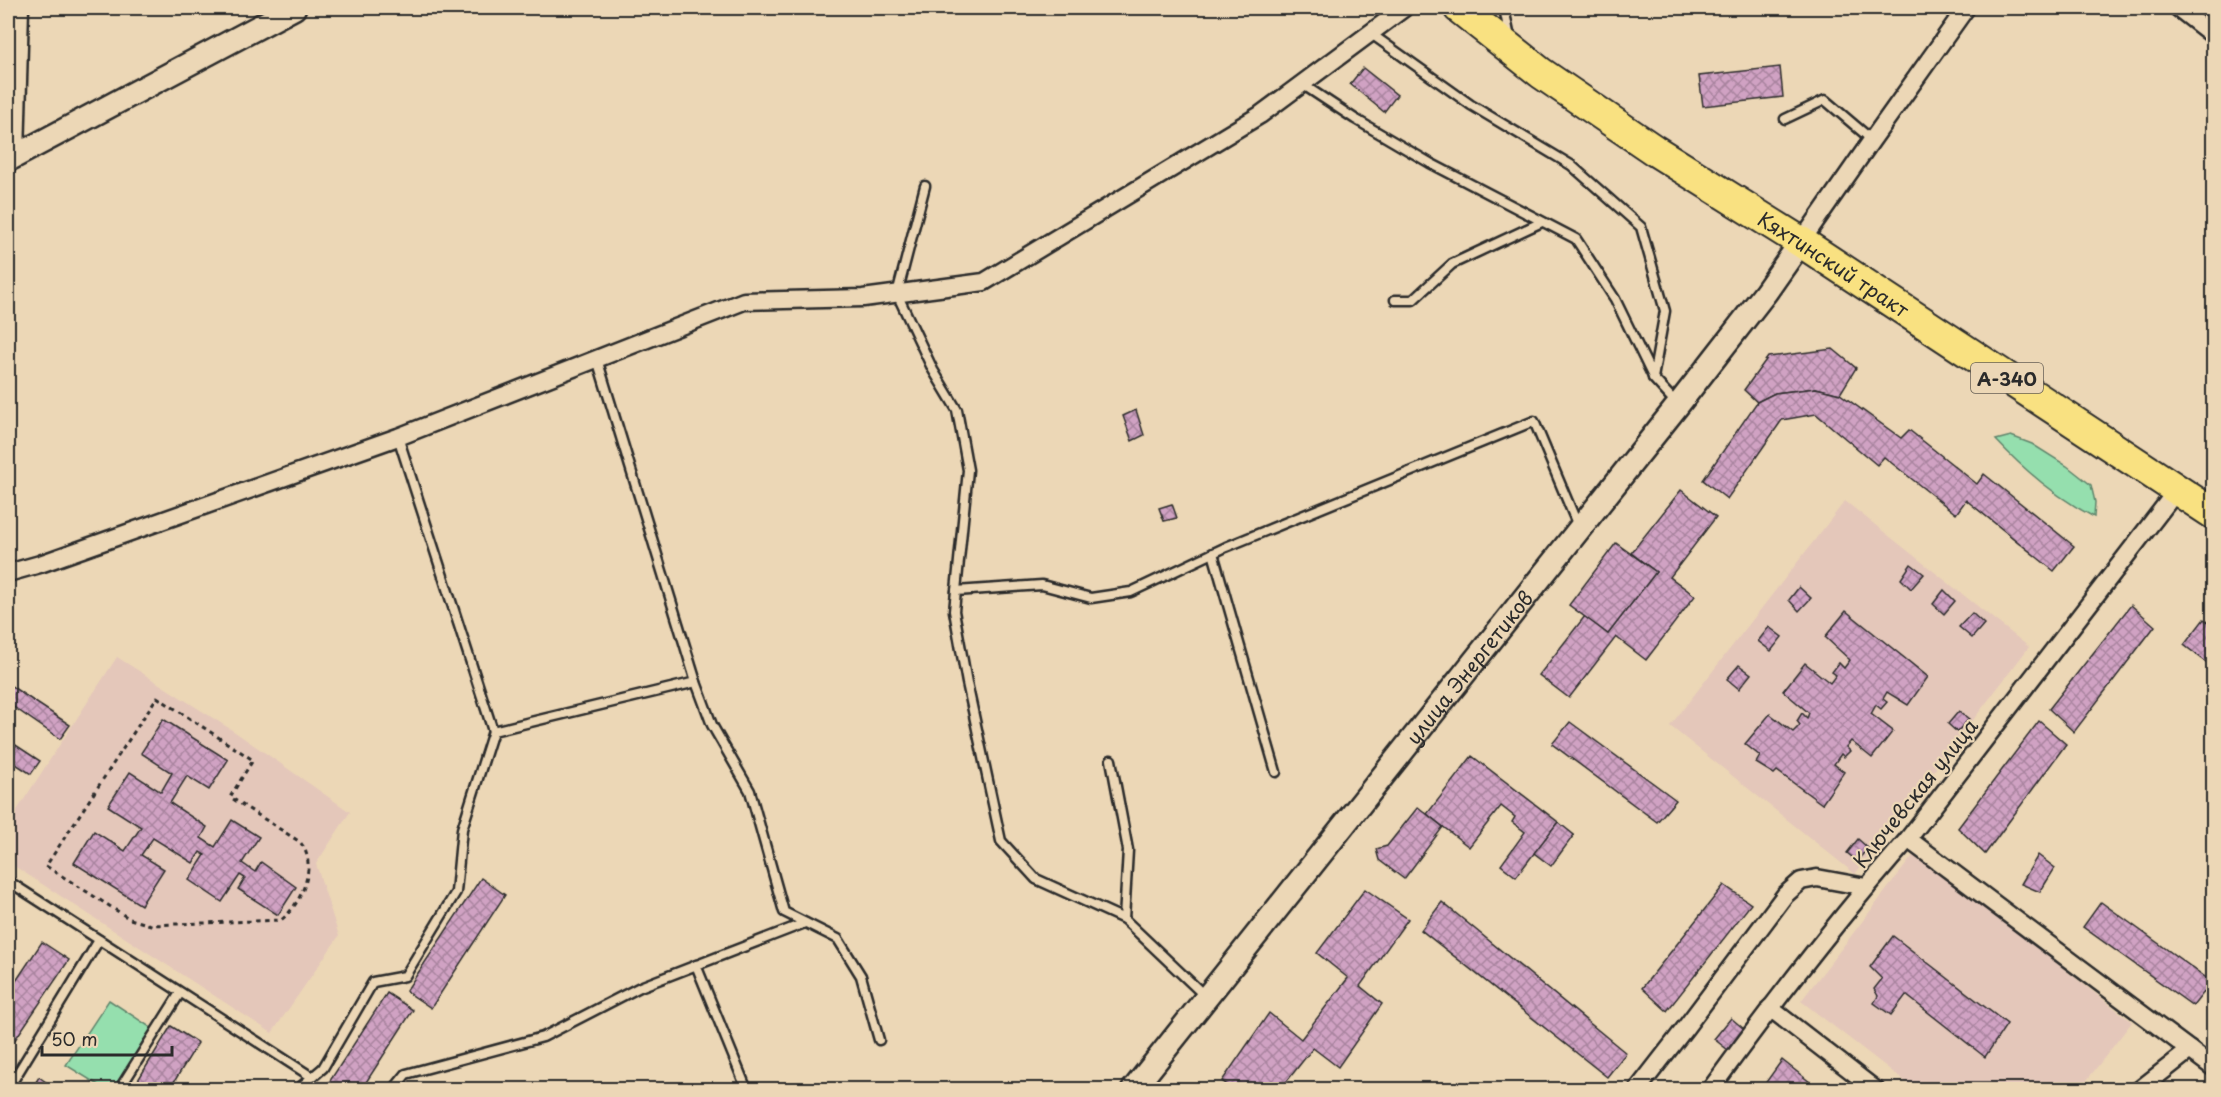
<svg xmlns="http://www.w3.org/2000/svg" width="2221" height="1097" viewBox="0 0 2221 1097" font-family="'Playpen Sans',sans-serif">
  <defs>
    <pattern id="building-cross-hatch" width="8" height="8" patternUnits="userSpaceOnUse" patternTransform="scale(1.5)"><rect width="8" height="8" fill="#d0a2c3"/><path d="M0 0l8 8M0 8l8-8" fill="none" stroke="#a9849f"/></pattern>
  </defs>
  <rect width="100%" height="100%" fill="#ecd7b6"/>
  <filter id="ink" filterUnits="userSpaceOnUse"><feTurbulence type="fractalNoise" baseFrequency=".0167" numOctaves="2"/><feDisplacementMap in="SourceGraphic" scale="12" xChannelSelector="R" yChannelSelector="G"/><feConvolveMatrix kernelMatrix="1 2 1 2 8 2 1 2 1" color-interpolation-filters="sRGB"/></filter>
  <g filter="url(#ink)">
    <g fill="#e4c7ba">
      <polygon points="1845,501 2029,647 1855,874 1670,726"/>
      <polygon points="117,657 235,732 350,812 316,864 339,936 272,1033 8,862 8,824"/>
      <polygon points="1915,853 2132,1022 2080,1089 1915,1089 1801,1001"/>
    </g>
    <g fill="#95dfae" stroke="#60856c" stroke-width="1.5">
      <path d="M2011,436L2032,444L2067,466L2091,485L2095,502L2094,517C2056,497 2025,471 1996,440Z"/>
      <polygon points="109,1000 153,1029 113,1089 105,1089 66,1065"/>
    </g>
    <g fill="url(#building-cross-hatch)" stroke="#2b2b2b" stroke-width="1.5">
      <polygon points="1780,67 1783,97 1703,106 1699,76"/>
      <polygon points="1363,68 1397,95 1384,112 1350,84"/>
      <polygon points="1833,349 1856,368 1840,394 1816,388 1775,393 1757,402 1744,390 1768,357"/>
      <polygon points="1816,388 1840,394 1901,438 1909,430 1977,484 1984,474 2074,546 2054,571 1966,500 1956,514 1884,457 1877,465 1816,414 1782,420 1727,499 1703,480 1757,402 1775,393"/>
      <polygon points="1136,410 1144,435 1132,441 1123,416"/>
      <polygon points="1681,490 1716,517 1670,577 1695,596 1646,660 1616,637 1569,698 1539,675 1585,616 1608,634 1656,572 1631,553"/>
      <polygon points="1172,504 1177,518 1164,521 1159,508"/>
      <polygon points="1616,543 1656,572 1608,634 1569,605"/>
      <polygon points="1911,564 1924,574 1911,589 1901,579"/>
      <polygon points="1799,587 1811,598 1799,611 1789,600"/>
      <polygon points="1944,590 1955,601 1944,614 1933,604"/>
      <polygon points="2131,605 2155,626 2074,732 2049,709"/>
      <polygon points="1846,611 1928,677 1908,705 1887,692 1883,699 1887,702 1881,709 1876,705 1871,714 1893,731 1872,758 1851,741 1846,747 1850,751 1844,757 1841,754 1834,764 1844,772 1822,804 1777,771 1774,774 1756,763 1760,756 1745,744 1770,714 1793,732 1800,725 1797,721 1802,713 1807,718 1809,713 1783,691 1805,663 1830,683 1836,675 1832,672 1839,663 1844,668 1850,660 1825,637"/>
      <polygon points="1972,613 1984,624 1972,638 1959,627"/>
      <polygon points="2204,619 2214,626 2214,668 2184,645"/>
      <polygon points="1769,627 1782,637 1771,651 1758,641"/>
      <polygon points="1739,665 1751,674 1739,689 1727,679"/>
      <polygon points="8,684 70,725 60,739 8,703"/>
      <polygon points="1959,711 1969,719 1957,732 1948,724"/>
      <polygon points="163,719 228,760 209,790 187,776 170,803 207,827 201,838 215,847 232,820 259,837 242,863 255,872 261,862 296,887 278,915 238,889 245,878 240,875 222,902 189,880 205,855 200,852 193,863 153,838 141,855 164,869 141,905 74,863 94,831 125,851 141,827 108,806 130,772 161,792 172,773 141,753"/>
      <polygon points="2039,721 2066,744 1985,854 1958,828"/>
      <polygon points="1570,722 1676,800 1657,822 1552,744"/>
      <polygon points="8,740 40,761 31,774 8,759"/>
      <polygon points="1472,756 1558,822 1516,877 1501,865 1525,832 1512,822 1515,817 1501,806 1469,847 1427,814"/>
      <polygon points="1418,807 1443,827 1404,879 1379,860 1376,849 1387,846"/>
      <polygon points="1558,822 1574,835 1551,866 1534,853"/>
      <polygon points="1858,839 1868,848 1857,861 1847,853"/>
      <polygon points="2038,855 2055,868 2040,892 2021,884"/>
      <polygon points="481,878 505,895 431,1008 406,991"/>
      <polygon points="1724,885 1751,904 1667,1011 1642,988"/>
      <polygon points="1365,889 1408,919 1360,986 1382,1004 1338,1067 1313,1048 1280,1090 1234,1090 1222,1081 1269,1013 1301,1039 1348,978 1317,953"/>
      <polygon points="1442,902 1626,1053 1607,1077 1421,930"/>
      <polygon points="2101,902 2212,982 2193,1006 2083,927"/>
      <polygon points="1893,936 2007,1024 1985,1057 1906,995 1891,1015 1874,1003 1878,996 1874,989 1882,979 1870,967"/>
      <polygon points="42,942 69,960 8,1050 8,993"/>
      <polygon points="387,993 413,1010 361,1090 324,1090"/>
      <polygon points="1731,1018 1744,1029 1728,1050 1714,1039"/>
      <polygon points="171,1026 198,1043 169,1090 132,1090"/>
      <polygon points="1782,1060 1820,1090 1771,1090 1764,1085"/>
      <polygon points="39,1077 57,1090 31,1090"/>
    </g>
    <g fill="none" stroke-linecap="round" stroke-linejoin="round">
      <defs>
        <g id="lane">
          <polyline points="1504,8 1510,38"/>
          <polyline points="1370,33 1471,105 1571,165 1641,227 1665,311 1653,378 1677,404"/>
          <polyline points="1302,84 1355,119 1430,163 1576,239 1615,299 1653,377"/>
          <polyline points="1785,119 1825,100 1872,140"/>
          <polyline points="925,186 897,294 933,370 957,410 968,470 954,611 967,683 1001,841 1036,879 1124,919 1206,997"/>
          <polyline points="1395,300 1413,300 1452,264 1542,222"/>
          <polyline points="597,359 696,682 712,725 750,791 784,912 838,939 861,976 879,1040"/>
          <polyline points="398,437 493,731"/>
          <polyline points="1213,553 1276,772"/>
          <polyline points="956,591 1042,585 1091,598 1131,592 1226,547 1534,421 1578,526"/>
          <polyline points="1111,760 1128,850 1124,919"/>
          <polyline points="8,881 312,1077"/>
          <polyline points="696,965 747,1090"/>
          <polyline points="8,1089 99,940"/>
          <polyline points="119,1090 180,993"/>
          <polyline points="297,1090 323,1068 373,982 405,976 456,892 462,829 493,731 696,682"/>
          <polyline points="393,1090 406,1074 543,1037 640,987 805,923"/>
        </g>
        <g id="street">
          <polyline points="2178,8 2214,36"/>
          <polyline points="16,155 20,8"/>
          <polyline points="1801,242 1872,140 1966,8"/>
          <polyline points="8,573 40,564 398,437 744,301 863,298 984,282 1260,115 1404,8"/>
          <polyline points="1908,839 2214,1068"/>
          <polyline points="1770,1008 1876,1090"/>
          <polyline points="1637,1090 1686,1027 1785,895 1801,881 1817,878 1866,887"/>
          <path d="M1710,1090C1773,1003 1838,919 1908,839L2177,490"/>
          <polyline points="2139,1090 2190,1050"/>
        </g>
        <g id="secondary">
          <polyline points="8,160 294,8"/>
          <path id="s1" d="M1133,1090L1678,405L1766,292L1801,242"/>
        </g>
        <g id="highway">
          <path id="s2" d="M1459,8L1541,73L1654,150L1801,242L2214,514"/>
        </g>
      </defs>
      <use href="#lane" stroke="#2b2b2b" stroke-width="13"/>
      <use href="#street" stroke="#2b2b2b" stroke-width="21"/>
      <use href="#secondary" stroke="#2b2b2b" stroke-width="27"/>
      <use href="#highway" stroke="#2b2b2b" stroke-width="34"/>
      <path stroke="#2b2b2b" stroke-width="3" stroke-dasharray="4.5 4.5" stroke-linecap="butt" d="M157,697L253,760L230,797L300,842C319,864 301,905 281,920L151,925L130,919L46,866Z"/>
      <use href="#lane" stroke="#ecd7b6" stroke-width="8"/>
      <use href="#street" stroke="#ecd7b6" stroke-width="16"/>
      <use href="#secondary" stroke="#ecd7b6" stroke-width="22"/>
      <use href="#highway" stroke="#f9e181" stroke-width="30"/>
    </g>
  </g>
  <g text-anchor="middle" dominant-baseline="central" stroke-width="4.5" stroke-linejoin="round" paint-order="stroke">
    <rect fill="#ecd7b6" stroke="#655f55" stroke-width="1.5" x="1971" y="363" width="72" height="30" rx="4.5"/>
    <g font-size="18" font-weight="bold" fill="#2b2b2b">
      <text x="2007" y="378">А-340</text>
    </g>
    <g font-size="20" fill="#2b2b2b" stroke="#ecd7b6">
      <text stroke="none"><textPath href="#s2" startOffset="454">Кяхтинский тракт</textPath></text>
      <text stroke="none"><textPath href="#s1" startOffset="540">улица Энергетиков</textPath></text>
      <text transform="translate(1915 793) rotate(-51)">Ключевская улица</text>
    </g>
  </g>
  <rect width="2221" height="1097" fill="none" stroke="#ecd7b6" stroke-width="30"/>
  <rect x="15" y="15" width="2191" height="1067" fill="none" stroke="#2b2b2b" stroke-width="2" filter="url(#ink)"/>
  <path d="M42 1046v9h130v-9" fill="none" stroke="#2b2b2b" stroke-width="3"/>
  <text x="51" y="1046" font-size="18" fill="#2b2b2b" stroke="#ecd7b6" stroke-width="4.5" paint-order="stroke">50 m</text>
</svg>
